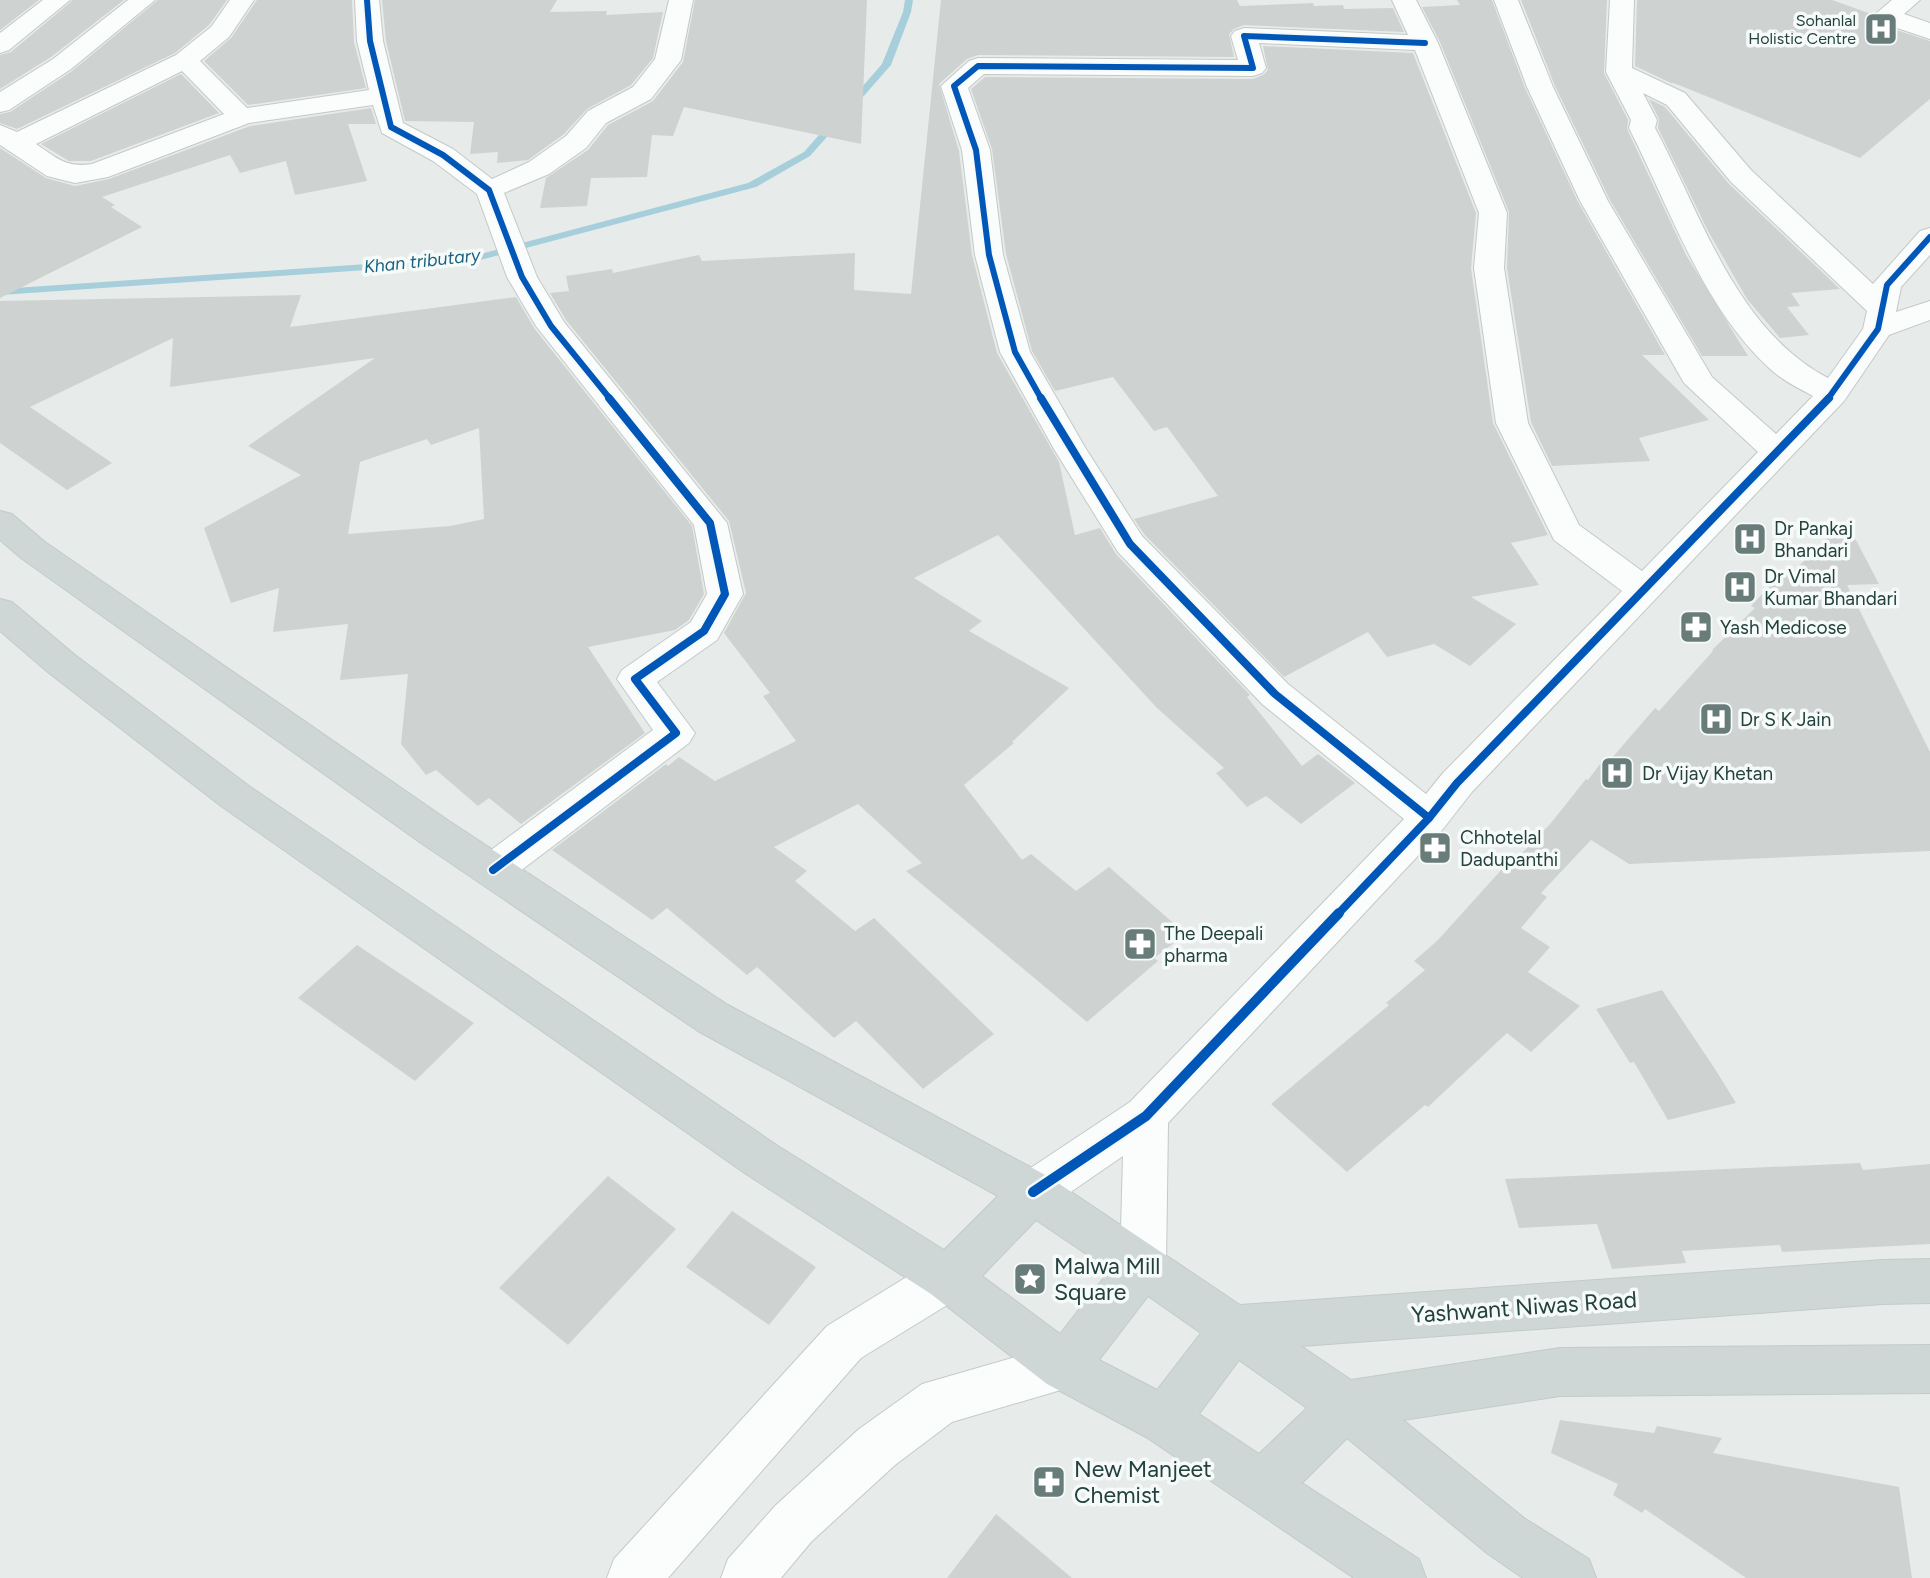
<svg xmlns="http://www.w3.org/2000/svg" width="1930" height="1578" viewBox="0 0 1930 1578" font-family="Figtree,sans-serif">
  <rect width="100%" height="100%" fill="#e7ecea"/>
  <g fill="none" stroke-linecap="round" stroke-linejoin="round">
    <g fill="#a7cedb" fill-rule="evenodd">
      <polygon points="905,0 913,0 911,12 891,65 855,106 849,106 849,102 882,64 903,12"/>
      <polygon points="833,119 841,121 810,156 756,187 469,263 0,295 0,289 469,257 748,183 804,152"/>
    </g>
  </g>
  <g fill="#ced3d2" fill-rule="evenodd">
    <polygon points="0,0 39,0 0,30"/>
    <polygon points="73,0 124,0 51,57 0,89 0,55 11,52"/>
    <polygon points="158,0 227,0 209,25 175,53 17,129 0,123 0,114 10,112 72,71"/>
    <polygon points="257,0 352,0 354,42 366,88 248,105 204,61 231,38"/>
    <polygon points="382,0 557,0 550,12 607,11 606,15 663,12 653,58 631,85 587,109 564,134 528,160 497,163 498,152 470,154 474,122 405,121 386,41"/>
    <polygon points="695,0 867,0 861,144 684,107 673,136 652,135 647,177 591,178 587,206 540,208 546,178 588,150 608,125 653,101 683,62"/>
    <polygon points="941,0 1237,0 1240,6 1313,3 1314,6 1343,5 1344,9 1393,8 1404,32 1244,25 1234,29 1229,34 1234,57 978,55 967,59 939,84 959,151 972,255 997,353 1059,462 1075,535 1100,528 1116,554 1250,695 1247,697 1302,766 1318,754 1355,783 1301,824 1266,796 1247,807 1216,773 1224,768 1156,707 998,535 914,578 982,621 969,631 1069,688 1012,742 1014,743 964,785 1022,860 1031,854 1076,891 1109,867 1186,934 1154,958 1158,961 1087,1022 906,871 922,863 858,804 774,847 807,871 795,881 855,931 874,918 994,1034 923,1089 856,1021 834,1038 757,967 747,975 667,908 652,920 552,850 666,764 668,766 679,757 715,781 796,741 763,696 770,693 724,633 746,593 729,521 566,320 550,293 569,291 566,276 612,269 613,273 699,255 702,261 855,253 854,290 911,294"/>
    <polygon points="1457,0 1492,0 1525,88 1578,202 1665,355 1642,355 1709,420 1639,438 1650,461 1552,466 1531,422 1507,268 1509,212 1440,42 1422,7 1460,5"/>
    <polygon points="1521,0 1607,0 1604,73 1628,120 1627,129 1686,255 1748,356 1702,356 1610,200 1555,86"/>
    <polygon points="1637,0 1832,0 1871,14 1875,23 1930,41 1930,99 1860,158 1671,82 1673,84 1635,66"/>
    <polygon points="1263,46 1413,53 1476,213 1471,268 1493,423 1548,535 1511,543 1539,585 1471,597 1516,624 1470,666 1434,644 1387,657 1368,632 1284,677 1144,534 1134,519 1218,496 1167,427 1154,431 1113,377 1055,391 1032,351 1006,254 992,149 971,89 985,77 1253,79 1263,75 1268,70"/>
    <polygon points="181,74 219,113 91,161 69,161 41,144"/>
    <polygon points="1649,99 1665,107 1729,184 1840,289 1791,293 1800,306 1787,307 1809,335 1780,338 1747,299 1708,231 1658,128 1659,119"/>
    <polygon points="371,108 376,124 348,124 367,181 295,195 286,161 240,173 230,155 102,197 115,205 111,207 142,227 0,298 0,148 46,178 75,186 109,179 250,126"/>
    <path d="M301,295L290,327L516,297L534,328L692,526L704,594L689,620L675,630L588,647L645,733L521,824L489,798L478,806L436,770L426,775L401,744L408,674L340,680L348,624L273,632L279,588L231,603L204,528L301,475L248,446L375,358L170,387L173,338L30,407L112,463L67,490L0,443V301ZM479,428L484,519L450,526L348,534L360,462L427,439L431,445Z"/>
    <polygon points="1842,522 1857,542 1879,584 1847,585 1930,752 1930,851 1629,864 1591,840 1541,893 1547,897 1521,928 1550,947 1528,972 1580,1006 1531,1052 1507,1033 1428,1107 1425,1105 1347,1172 1271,1104 1389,1005 1386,1003 1425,970 1414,961 1438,940 1502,869 1505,871 1551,823 1586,779 1588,780 1600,764 1605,766 1655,708 1659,711 1713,651 1712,650 1755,608 1751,606 1788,566 1795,570"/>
    <polygon points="357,945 474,1023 415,1081 298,998"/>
    <polygon points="1662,990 1715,1069 1736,1103 1668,1120 1634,1062 1630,1063 1596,1009"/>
    <polygon points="1860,1163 1863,1170 1930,1164 1930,1244 1782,1252 1780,1245 1682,1251 1686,1263 1612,1269 1597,1224 1519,1228 1505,1179"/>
    <polygon points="608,1176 676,1229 568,1345 499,1288"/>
    <polygon points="732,1211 816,1267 769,1325 686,1267"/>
    <polygon points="1560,1420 1654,1433 1657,1426 1722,1438 1713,1453 1899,1487 1912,1578 1746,1578 1645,1509 1642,1513 1613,1495 1618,1484 1551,1453"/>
    <polygon points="996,1514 1072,1578 947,1578"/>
  </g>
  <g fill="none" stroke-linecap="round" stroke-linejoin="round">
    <defs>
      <g id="minor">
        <polygon points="43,0 70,0 9,50 0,53 0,33"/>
        <polygon points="128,0 155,0 71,69 9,110 0,112 0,92 53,59"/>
        <path d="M230,0H254L229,37L200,61L247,108L369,90L357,41L355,0H379L383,41L403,123L453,149L492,179L529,162L566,136L588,111L633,87L655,59L669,0H693L681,60L651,99L606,123L586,148L549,174L504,193L537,277L564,322L727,523L743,594L717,640L657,682L695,733L689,743L507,881L493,886L479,881L473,870L479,859L653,730L617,679L622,670L691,622L707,594L694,525L536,326L507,277L477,194L433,161L382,133L373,105L249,123L108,177L75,183L47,176L0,145V125L17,132L176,55L211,27ZM182,71L224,114L92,164C66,168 57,158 36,144Z"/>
        <path d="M1392,0H1416L1438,43L1507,213L1504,268L1528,423L1579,525L1642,571L1758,452L1684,383L1580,201L1527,87L1494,0H1518L1553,87L1608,201L1712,377L1776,434L1813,396C1798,388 1781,380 1768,367C1701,304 1670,208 1629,128L1631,120L1606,72L1610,0H1634L1632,68L1685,93L1751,170L1873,284L1920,231L1930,228V255L1901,287L1896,312L1930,301V320L1889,335L1844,401L1471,793L1443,829L1168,1123L1166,1265L1160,1281L1143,1287L1126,1281L1120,1265L1123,1156L1049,1207L1033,1213L1017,1207L1010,1192L1017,1177L1130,1102L1404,819L1262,704L1118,552L1054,449L1000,352L975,255L962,150L941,86L969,61L978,58L1238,60L1231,36L1235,31L1244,28L1408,35ZM1259,43L1415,50L1479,213L1474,268L1496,423L1554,540L1622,591L1443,773L1426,794L1288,684L1142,536L1086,449L1030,352L1003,255L990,150L968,88L984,74L1253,76L1262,73L1266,68ZM1643,93L1667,105L1731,182L1867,311L1863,329L1828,378C1735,329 1702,215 1655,128L1657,120Z"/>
        <polygon points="1892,0 1920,0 1904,14 1930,23 1930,39 1876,21 1873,16"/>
        <polygon points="948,1256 965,1262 972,1278 965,1294 861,1358 668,1578 607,1578 614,1559 827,1326 931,1262"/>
        <polygon points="1064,1343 1081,1350 1088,1367 1081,1384 952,1422 895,1465 811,1542 781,1578 721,1578 728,1559 775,1506 859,1429 922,1384"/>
      </g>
      <path id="major" d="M0,511L12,514L45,542L449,821L728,1005L1049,1177L1240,1305L1883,1260L1930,1259V1303L1883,1304L1301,1346L1351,1380L1560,1348L1930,1345V1393L1560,1396L1403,1420L1524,1518L1589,1559L1596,1578H1523L1488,1554L1347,1438L1302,1483L1419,1559L1426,1578H1354L1146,1437L1047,1384L931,1294L746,1174L221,806L49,673L0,631V599L12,602L75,655L249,786L778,1146L944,1250L998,1196L698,1031L421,843L21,558L0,540ZM1036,1220L1110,1270L1060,1334L982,1276ZM1148,1296L1201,1333L1157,1390L1099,1360ZM1239,1360L1307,1408L1259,1454L1199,1414Z"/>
    </defs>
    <use href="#minor" stroke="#c4c9c7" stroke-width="2"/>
    <use href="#major" stroke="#c2cbca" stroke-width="2"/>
    <use href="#minor" fill="#fbfcfc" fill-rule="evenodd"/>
    <use href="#major" fill="#cfd7d6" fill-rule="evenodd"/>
    <defs>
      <g id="cycleway-far2">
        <polyline points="367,0 370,41 391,127 443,155 489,190 522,277 551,326 611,400"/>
        <polyline points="1042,400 1015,352 989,255 976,150 954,86 978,66 1253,68 1244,36 1425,43"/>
        <polyline points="1827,400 1878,329 1887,285 1930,237"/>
      </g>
      <g id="cycleway-far1">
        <polyline points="1041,398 1130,544 1275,694 1429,818"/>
        <polyline points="493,870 676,733 635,679 704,631 725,594 710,523 609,398"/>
        <polyline points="1337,915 1429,818 1457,783 1829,398"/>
      </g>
      <polyline id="cycleway" points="1033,1192 1146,1116 1339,913"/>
    </defs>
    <use href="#cycleway-far2" stroke="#f6faf9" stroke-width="10"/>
    <use href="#cycleway-far1" stroke="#f6faf9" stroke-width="12"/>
    <use href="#cycleway" stroke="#f6faf9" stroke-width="15"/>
    <use href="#cycleway-far2" stroke="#0057b8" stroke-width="6"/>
    <use href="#cycleway-far1" stroke="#0057b8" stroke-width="8"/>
    <use href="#cycleway" stroke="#0057b8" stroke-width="10"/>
  </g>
  <defs>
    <symbol id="hospital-square" viewBox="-11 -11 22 22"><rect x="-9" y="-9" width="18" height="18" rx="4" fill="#687d7a" stroke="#f6faf9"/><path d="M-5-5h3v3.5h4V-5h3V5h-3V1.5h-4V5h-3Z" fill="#fff"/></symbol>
    <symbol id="pharmacy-square" viewBox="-11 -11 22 22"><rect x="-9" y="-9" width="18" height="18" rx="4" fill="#687d7a" stroke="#f6faf9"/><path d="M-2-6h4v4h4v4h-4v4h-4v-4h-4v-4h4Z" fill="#fff"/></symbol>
    <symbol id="sight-square" viewBox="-11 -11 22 22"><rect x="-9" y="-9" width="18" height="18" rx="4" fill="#687d7a" stroke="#f6faf9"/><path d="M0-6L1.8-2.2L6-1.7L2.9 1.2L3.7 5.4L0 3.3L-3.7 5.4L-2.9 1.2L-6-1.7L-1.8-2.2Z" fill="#fff"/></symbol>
  </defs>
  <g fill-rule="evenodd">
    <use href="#hospital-square" x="1862" y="10" width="38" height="38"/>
    <use href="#hospital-square" x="1731" y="520" width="38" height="38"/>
    <use href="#hospital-square" x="1721" y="568" width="38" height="38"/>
    <use href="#pharmacy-square" x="1677" y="608" width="38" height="38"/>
    <use href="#hospital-square" x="1697" y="700" width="38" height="38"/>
    <use href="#hospital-square" x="1598" y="754" width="38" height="38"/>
    <use href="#pharmacy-square" x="1416" y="829" width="38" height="38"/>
    <use href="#pharmacy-square" x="1121" y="925" width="38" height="38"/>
    <use href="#sight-square" x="1011" y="1260" width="38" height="38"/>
    <use href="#pharmacy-square" x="1030" y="1463" width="38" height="38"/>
  </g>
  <g text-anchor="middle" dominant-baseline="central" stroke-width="7" stroke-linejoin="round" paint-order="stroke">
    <g font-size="16" fill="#23413d" stroke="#f6faf9" text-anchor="end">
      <text x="1856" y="20">Sohanlal<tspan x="1856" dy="18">Holistic Centre</tspan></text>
    </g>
    <g font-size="18" font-style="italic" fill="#1a6380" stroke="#f6faf9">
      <text transform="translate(422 261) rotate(-6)">Khan tributary</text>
    </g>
    <g font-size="19" fill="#23413d" stroke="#f6faf9" text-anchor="start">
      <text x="1774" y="528">Dr Pankaj<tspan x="1774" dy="22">Bhandari</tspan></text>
      <text x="1764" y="576">Dr Vimal<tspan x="1764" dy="22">Kumar Bhandari</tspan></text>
      <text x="1720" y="627">Yash Medicose</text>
      <text x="1740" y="719">Dr S K Jain</text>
      <text x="1642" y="773">Dr Vijay Khetan</text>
      <text x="1460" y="837">Chhotelal<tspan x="1460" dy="22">Dadupanthi</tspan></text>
      <text x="1164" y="933">The Deepali<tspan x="1164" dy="22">pharma</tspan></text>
    </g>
    <g font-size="23" fill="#23413d" stroke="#f6faf9" text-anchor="start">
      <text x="1054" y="1266">Malwa Mill<tspan x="1054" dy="26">Square</tspan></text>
      <text x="1074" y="1469">New Manjeet<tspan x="1074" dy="26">Chemist</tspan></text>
    </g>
    <g font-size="23" fill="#23413d" stroke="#f6faf9">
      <text transform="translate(1524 1307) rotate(-4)">Yashwant Niwas Road</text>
    </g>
  </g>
</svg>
